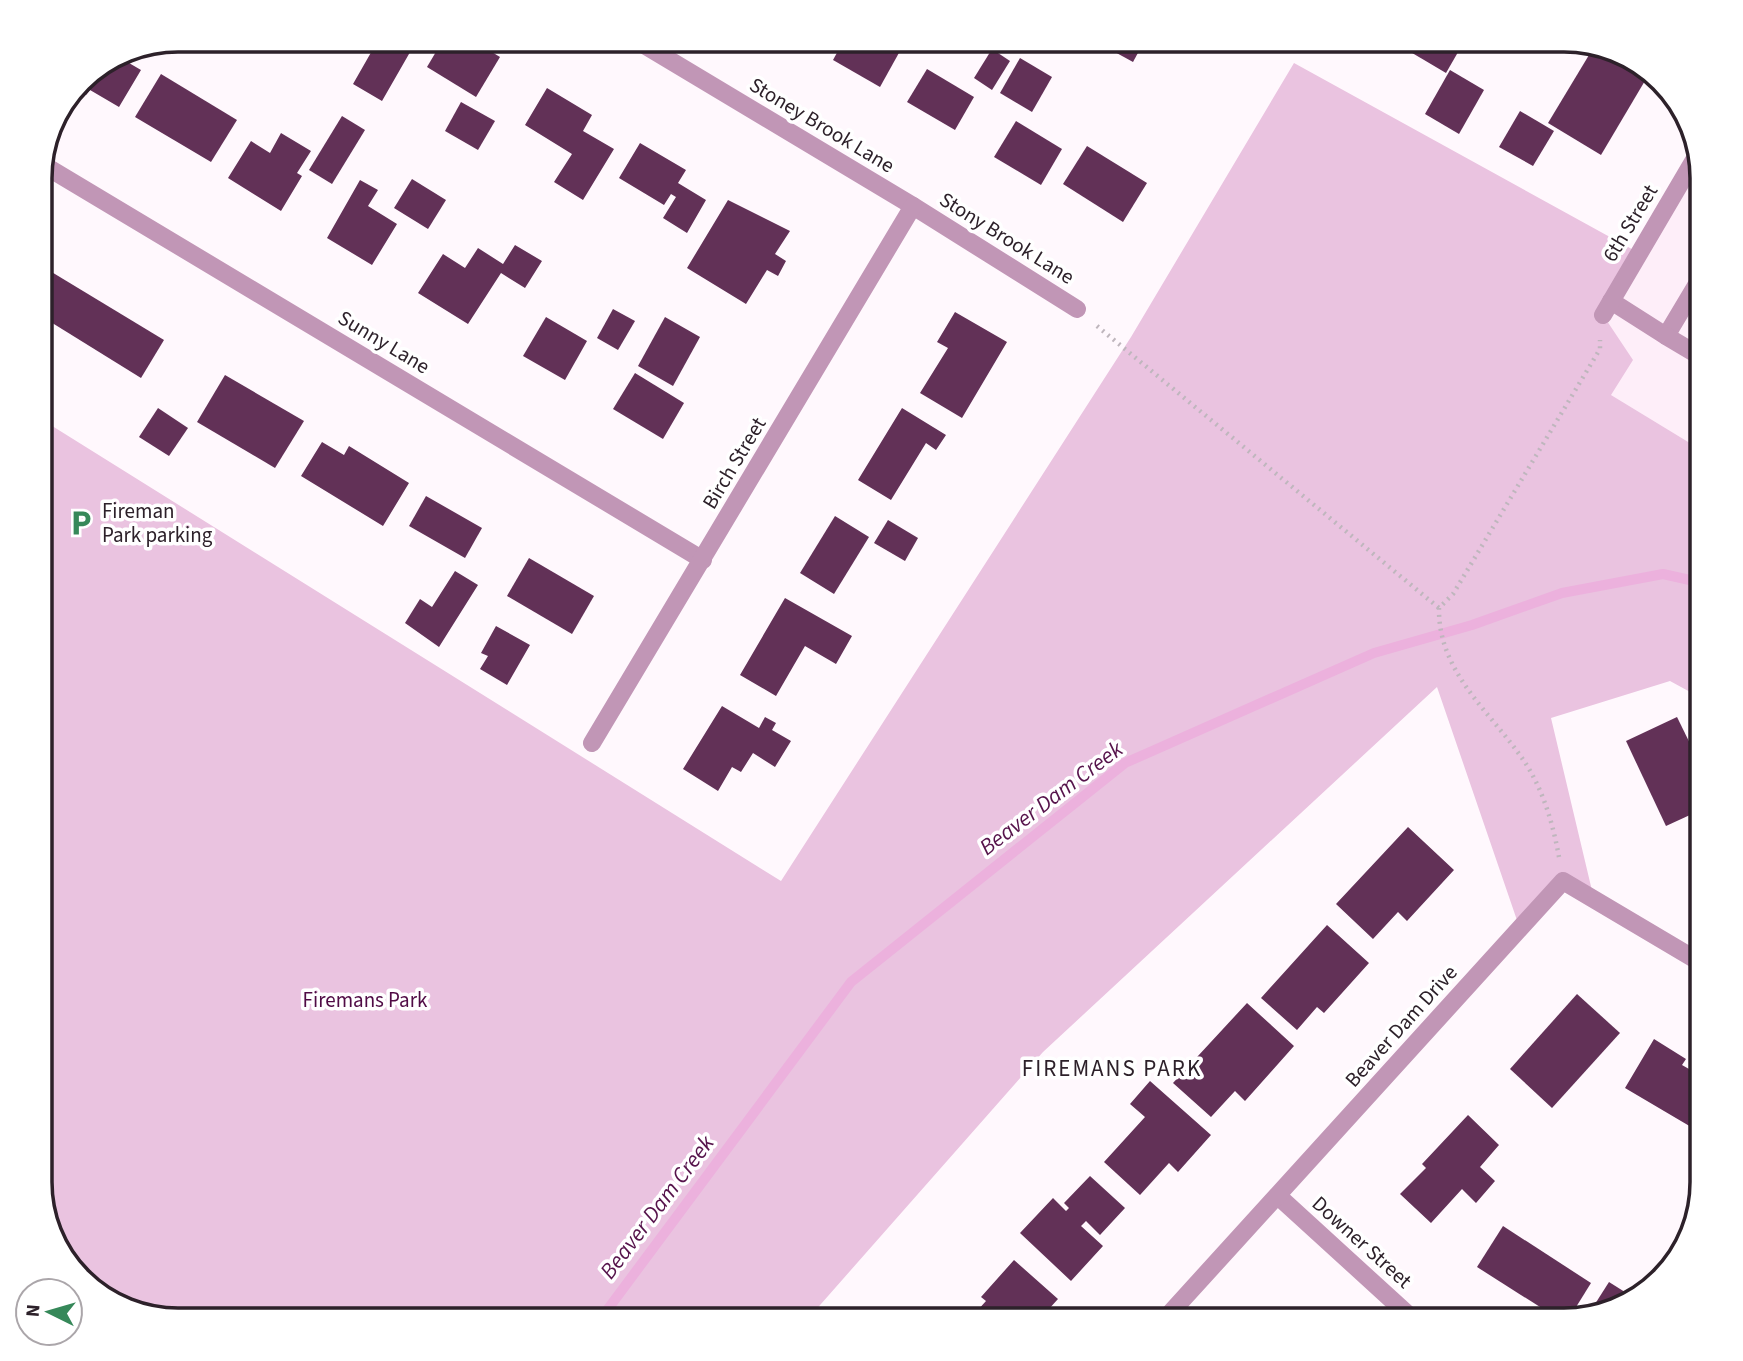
<svg xmlns="http://www.w3.org/2000/svg" width="1743" height="1361" viewBox="0 0 1743 1361" font-family="'Source Sans 3',sans-serif">
  <rect width="100%" height="100%" fill="#fff8fd"/>
  <polygon fill="#feeef9" points="1697,155 1703,178 1703,451 1611,395 1603,315"/>
  <polygon fill="#eac3e0" points="1294,63 1639,253 1603,315 1633,360 1611,395 1703,451 1703,699 1670,681 1551,718 1594,899 1563,882 1520,929 1437,687 1043,1052 806,1321 178,1321 88,1287 55,1244 41,1192 41,419 781,881 1131,337"/>
  <g fill="none" stroke-linecap="round" stroke-linejoin="round">
    <polyline stroke="#ecb1dd" stroke-width="10" points="599,1321 851,982 1125,763 1374,653 1472,625 1562,593 1663,574 1703,583"/>
  </g>
  <g fill="#623157">
    <polygon points="344,40 371,40 364,52"/>
    <polygon points="385,40 417,40 382,101 353,84 373,49 378,52"/>
    <polygon points="443,40 472,40 500,57 476,97 427,67"/>
    <polygon points="844,40 881,40 900,51 880,87 833,60"/>
    <polygon points="910,40 925,40 922,47"/>
    <polygon points="1093,40 1145,40 1133,62"/>
    <polygon points="1400,40 1465,40 1446,73 1397,44"/>
    <polygon points="992,49 1010,61 992,90 974,78"/>
    <polygon points="1592,50 1649,74 1601,155 1548,123"/>
    <polygon points="117,56 141,70 119,107 90,90 86,95 76,89 87,75"/>
    <polygon points="1020,58 1052,77 1032,112 1000,93"/>
    <polygon points="927,69 974,97 955,130 907,102"/>
    <polygon points="1450,70 1484,90 1459,134 1425,114"/>
    <polygon points="161,74 237,120 211,162 135,117"/>
    <polygon points="547,88 592,115 583,131 614,149 583,200 554,182 572,154 525,125"/>
    <polygon points="461,102 495,121 478,150 445,131"/>
    <polygon points="1520,111 1554,131 1533,166 1499,147"/>
    <polygon points="342,116 365,130 332,184 309,170"/>
    <polygon points="1016,121 1062,149 1041,185 994,157"/>
    <polygon points="281,133 311,151 297,173 302,176 281,211 228,178 251,141 270,153"/>
    <polygon points="640,143 686,170 678,183 706,200 687,233 663,218 676,197 671,194 664,205 619,178"/>
    <polygon points="1087,146 1147,183 1123,222 1063,184"/>
    <polygon points="412,179 446,200 428,229 394,208"/>
    <polygon points="360,180 378,190 368,206 397,224 372,265 327,238"/>
    <polygon points="728,200 790,231 775,254 786,261 778,276 767,270 746,304 687,268"/>
    <polygon points="515,245 542,261 525,288 501,273 468,324 418,293 443,254 465,268 478,248 503,264"/>
    <polygon points="45,268 164,340 141,378 41,316 41,275"/>
    <polygon points="613,309 635,321 618,350 597,338"/>
    <polygon points="955,312 1007,342 962,418 920,393 948,348 937,342"/>
    <polygon points="546,317 587,341 565,380 523,356"/>
    <polygon points="665,317 700,337 673,386 638,366"/>
    <polygon points="635,373 684,403 663,439 613,409"/>
    <polygon points="225,375 304,421 275,468 197,422"/>
    <polygon points="158,408 188,428 169,456 139,437"/>
    <polygon points="902,408 946,435 936,450 926,443 891,500 858,480"/>
    <polygon points="322,442 344,455 349,446 409,483 383,526 301,476"/>
    <polygon points="426,496 482,528 465,558 409,526"/>
    <polygon points="835,516 869,537 834,594 800,573"/>
    <polygon points="888,520 918,538 905,561 874,543"/>
    <polygon points="529,558 594,596 572,634 507,596"/>
    <polygon points="455,571 478,585 439,647 405,623 420,599 432,607"/>
    <polygon points="785,598 852,636 836,664 805,646 776,696 740,675"/>
    <polygon points="496,626 530,645 507,685 480,669 488,656 481,653"/>
    <polygon points="722,706 759,728 765,717 776,723 772,730 791,741 775,767 753,753 741,772 732,767 718,791 683,769"/>
    <polygon points="1677,717 1703,770 1703,809 1666,826 1626,741"/>
    <polygon points="1408,827 1454,870 1407,921 1398,912 1373,939 1336,904"/>
    <polygon points="1327,925 1369,963 1324,1013 1317,1007 1297,1030 1261,998"/>
    <polygon points="1577,994 1620,1033 1552,1108 1510,1069"/>
    <polygon points="1247,1003 1294,1046 1245,1101 1235,1091 1211,1117 1173,1083"/>
    <polygon points="1654,1039 1686,1059 1682,1065 1703,1077 1703,1134 1625,1088"/>
    <polygon points="1150,1081 1211,1135 1178,1172 1169,1163 1140,1195 1104,1162 1145,1117 1130,1104"/>
    <polygon points="1468,1115 1499,1145 1480,1167 1495,1181 1476,1203 1462,1189 1431,1223 1400,1194 1426,1168 1422,1164"/>
    <polygon points="1090,1176 1125,1208 1100,1235 1086,1221 1081,1226 1103,1246 1071,1281 1020,1233 1053,1198 1066,1211 1069,1208 1064,1203"/>
    <polygon points="1503,1226 1591,1283 1568,1320 1562,1321 1477,1267"/>
    <polygon points="1014,1260 1058,1299 1038,1321 968,1321 986,1301 981,1297"/>
    <polygon points="1609,1282 1636,1299 1626,1307 1588,1315"/>
  </g>
  <g fill="none" stroke-linecap="round" stroke-linejoin="round">
    <g stroke="#bfb6bd" stroke-width="4.5" stroke-dasharray="2 5" stroke-linecap="butt">
      <polyline points="1097,326 1439,608"/>
      <path d="M1559,857C1553,824 1543,789 1524,761C1491,712 1438,673 1439,608L1453,594L1600,349V340"/>
    </g>
    <g stroke="#c196b6" stroke-width="18">
      <polyline points="636,40 913,206 1077,309"/>
      <polyline points="42,164 703,560"/>
      <polyline points="1611,301 1666,336 1703,274"/>
      <polyline points="1603,315 1697,155"/>
      <polyline points="1666,336 1703,358"/>
      <polyline points="592,743 913,206"/>
      <polyline points="1278,1196 1415,1321"/>
      <polyline points="1163,1321 1563,881 1703,964"/>
    </g>
  </g>
  <defs>
    <symbol id="parking-bare" viewBox="-9 -9 18 18"><path d="M-3.5-5.5H1a3.5 3.5 0 0 1 0 7H-1V5.5H-3.5ZM-1-3.4V-.6H.8a1.4 1.4 0 0 0 0-2.8Z" fill="#368859" stroke="#fff" stroke-width="2.5" paint-order="stroke"/></symbol>
  </defs>
  <g fill-rule="evenodd">
    <use href="#parking-bare" x="62" y="504" width="38" height="38"/>
  </g>
  <g text-anchor="middle" dominant-baseline="central" stroke-width="7" stroke-linejoin="round" paint-order="stroke">
    <g font-size="21" fill="#2d212a" stroke="#fff">
      <text transform="translate(822 125) rotate(31)">Stoney Brook Lane</text>
      <text transform="translate(1630 223) rotate(-59)">6th Street</text>
      <text transform="translate(1007 238) rotate(32)">Stony Brook Lane</text>
      <text transform="translate(384 342) rotate(31)">Sunny Lane</text>
      <text transform="translate(734 463) rotate(-59)">Birch Street</text>
      <text transform="translate(1401 1026) rotate(-48)">Beaver Dam Drive</text>
      <text transform="translate(1362 1242) rotate(42)">Downer Street</text>
    </g>
    <g font-size="21" fill="#2d212a" stroke="#fff" text-anchor="start">
      <text x="102" y="511">Fireman<tspan x="102" dy="24">Park parking</tspan></text>
    </g>
    <g font-size="21" fill="#500b45" stroke="#fff">
      <text x="365" y="1000">Firemans Park</text>
    </g>
    <g font-size="23" font-style="italic" fill="#56134b" stroke="#fff">
      <text transform="translate(1051 798) rotate(-37)">Beaver Dam Creek</text>
      <text transform="translate(657 1207) rotate(-53)">Beaver Dam Creek</text>
    </g>
    <g font-size="23" letter-spacing="2" fill="#2d212a" stroke="#fff">
      <text x="1112" y="1068">FIREMANS PARK</text>
    </g>
  </g>
  <path d="M0 0H1743V1361H0ZM178 52H1564A126 126 0 0 1 1690 178V1182A126 126 0 0 1 1564 1308H178A126 126 0 0 1 52 1182V178A126 126 0 0 1 178 52Z" fill="#fff" fill-rule="evenodd"/>
  <path fill="none" stroke="#2d212a" stroke-width="3.5" d="M178 52H1564A126 126 0 0 1 1690 178V1182A126 126 0 0 1 1564 1308H178A126 126 0 0 1 52 1182V178A126 126 0 0 1 178 52Z"/>
  <g transform="translate(49 1312) rotate(275)"><circle r="33" fill="#ffffff" stroke="#aba6aa" stroke-width="2"/>
  <path d="M0-5L12 26L0 18L-12 26Z" fill="#368859"/>
  <text y="-10" font-size="19" font-weight="bold" text-anchor="middle" fill="#2d212a">N</text>
  </g>
</svg>
